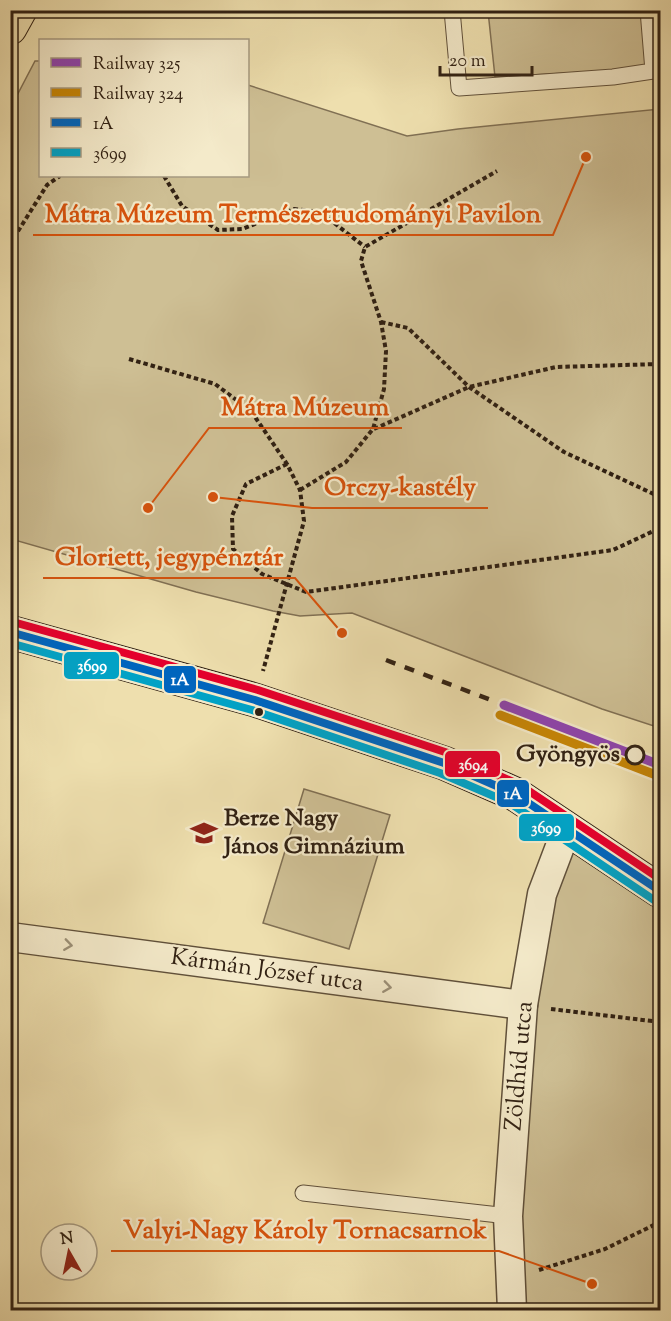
<svg xmlns="http://www.w3.org/2000/svg" width="671" height="1321" viewBox="0 0 671 1321" font-family="'Sorts Mill Goudy',serif">
  <rect width="100%" height="100%" fill="#eedfae"/>
  <filter id="stains"><feTurbulence type="fractalNoise" baseFrequency=".00333" numOctaves="4"/><feColorMatrix values="0 0 0 0 .2 0 0 0 0 .09 0 0 0 0 .02 0 0 0 .5 -.17"/></filter>
  <radialGradient id="worn" r=".72"><stop offset=".6" stop-color="#630" stop-opacity="0"/><stop offset="1" stop-color="#630" stop-opacity=".3"/></radialGradient>
  <g fill="#cebf94" stroke="#807054" stroke-width="1.5">
    <polygon points="488,11 660,11 660,68 495,77"/>
    <polygon points="35,61 40,61 40,176 248,176 248,85 407,136 458,129 660,109 660,728 602,709 352,613 300,616 273,611 196,592 11,539 11,107"/>
    <polygon points="304,789 390,815 349,949 263,923"/>
    <polygon points="567,828 660,891 660,1310 512,1310 523,1005"/>
  </g>
  <g fill="none" stroke-linecap="round" stroke-linejoin="round">
    <defs>
      <g id="lane">
        <polyline points="452,10 459,88 613,77 653,71 648,10"/>
        <polyline points="303,1193 508,1216"/>
      </g>
      <g id="street">
        <polyline points="10,937 523,1005"/>
        <polyline points="512,1310 508,1216 523,1005 542,894 567,828"/>
      </g>
      <polyline id="secondary" points="10,632 255,700 444,763 515,794 660,891"/>
      <polyline id="primary" points="10,28 20,10"/>
    </defs>
    <use href="#lane" stroke="#60503a" stroke-width="17"/>
    <use href="#street" stroke="#60503a" stroke-width="31"/>
    <use href="#secondary" stroke="#312113" stroke-width="35"/>
    <use href="#primary" stroke="#312113" stroke-width="35"/>
    <g stroke="#312113" stroke-width="4" stroke-dasharray="4.5 3" stroke-linecap="butt">
      <polyline points="164,176 182,206 218,230 242,229 294,209 320,212 365,247"/>
      <polyline points="10,244 47,185 60,176"/>
      <polyline points="381,322 408,328 469,387 564,452 660,497"/>
      <polyline points="129,359 215,384 251,411 287,464 300,490 304,521 263,671"/>
      <polyline points="374,429 469,387 556,367 660,364"/>
      <polyline points="287,464 246,484 232,516 233,549 262,574 306,592 613,550 660,528"/>
      <polyline points="300,490 346,462 373,429 384,389 386,351 381,322 361,261 365,247 497,171"/>
      <polyline points="551,1009 660,1022"/>
      <polyline points="539,1270 605,1249 660,1222"/>
    </g>
    <use href="#lane" stroke="#f4eaca" stroke-width="15"/>
    <use href="#street" stroke="#f4eaca" stroke-width="28"/>
    <use href="#secondary" stroke="#f4eaca" stroke-width="33"/>
    <use href="#primary" stroke="#eedfae" stroke-width="33"/>
    <polyline stroke="#312113" stroke-width="4.5" stroke-dasharray="10 10" stroke-linecap="butt" points="386,660 504,705"/>
    <defs>
      <polyline id="bus-1" points="10,632 255,700 444,763 515,794 660,891"/>
      <polyline id="bus-2" points="10,643 252,710 440,773 510,803 654,900"/>
      <polyline id="bus-3" points="13,622 258,690 448,753 520,785 660,879"/>
    </defs>
    <use href="#bus-1" stroke="#f4eaca" stroke-width="12"/>
    <use href="#bus-2" stroke="#f4eaca" stroke-width="12"/>
    <use href="#bus-3" stroke="#f4eaca" stroke-width="12"/>
    <use href="#bus-1" stroke="#0065bd" stroke-width="8"/>
    <use href="#bus-2" stroke="#02a2c5" stroke-width="8"/>
    <use href="#bus-3" stroke="#e4002b" stroke-width="8"/>
    <defs>
      <polyline id="rail-1" points="504,705 660,765"/>
      <polyline id="rail-2" points="500,715 656,775"/>
    </defs>
    <use href="#rail-1" stroke="#f4eaca" stroke-width="14"/>
    <use href="#rail-2" stroke="#f4eaca" stroke-width="14"/>
    <use href="#rail-1" stroke="#8e44ad" stroke-width="9"/>
    <use href="#rail-2" stroke="#c68505" stroke-width="9"/>
  </g>
  <defs><path id="oneway-chevron" d="M-2-3.5L2.5 0L-2 3.5" fill="none" stroke-width="1.6" stroke-linecap="round" stroke-linejoin="round" transform="scale(1.5)"/></defs>
  <g stroke="#9c9078">
    <use href="#oneway-chevron" transform="translate(68 945) rotate(8)"/>
    <use href="#oneway-chevron" transform="translate(387 987) rotate(8)"/>
  </g>
  <defs>
    <symbol id="school-bare" viewBox="-9 -9 18 18"><path d="M0-5L7-2L0 1L-7-2ZM-4 1L0 2.5L4 1V4Q0 6-4 4Z" fill="#8f2418" stroke="#f4eaca" stroke-width="2.5" paint-order="stroke"/></symbol>
  </defs>
  <g fill-rule="evenodd">
    <use href="#school-bare" x="185" y="814" width="38" height="38"/>
  </g>
  <circle fill="#312113" stroke="#f4eaca" stroke-width="2" cx="259" cy="712" r="5"/>
  <circle fill="#f4eaca" stroke="#312113" stroke-width="3" cx="635" cy="755" r="9"/>
  <g text-anchor="middle" dominant-baseline="central" stroke-width="4.5" stroke-linejoin="round" paint-order="stroke">
    <g font-size="24" font-weight="bold" fill="#312113" stroke="#f4eaca" text-anchor="end">
      <text x="620" y="755">Gyöngyös</text>
    </g>
    <g font-size="24" font-weight="bold" fill="#312113" stroke="#f4eaca" text-anchor="start">
      <text x="224" y="819">Berze Nagy<tspan x="224" dy="28">János Gimnázium</tspan></text>
    </g>
    <g font-size="24" fill="#312113" stroke="#f4eaca">
      <text transform="translate(267 971) rotate(8)">Kármán József utca</text>
      <text transform="translate(520 1066) rotate(-85)">Zöldhíd utca</text>
    </g>
  </g>
  <path fill="none" stroke="#d6530d" stroke-width="2" d="M586 157L553 235H33M148 508L209 428H402M213 497L312 508H488M342 633L295 578H43M592 1284L499 1251H111"/>
  <g fill="#d6530d" stroke="#f4eaca" stroke-width="2">
    <circle cx="586" cy="157" r="6"/>
    <circle cx="148" cy="508" r="6"/>
    <circle cx="213" cy="497" r="6"/>
    <circle cx="342" cy="633" r="6"/>
    <circle cx="592" cy="1284" r="6"/>
  </g>
  <g font-size="26" text-anchor="middle" font-weight="bold" fill="#d6530d" stroke="#f4eaca" stroke-width="4.5" stroke-linejoin="round" paint-order="stroke">
    <text x="293" y="222">Mátra Múzeum Természettudományi Pavilon</text>
    <text x="305" y="415">Mátra Múzeum</text>
    <text x="400" y="495">Orczy-kastély</text>
    <text x="169" y="565">Gloriett, jegypénztár</text>
    <text x="305" y="1238">Valyi-Nagy Károly Tornacsarnok</text>
  </g>
  <g stroke="#f4eaca" stroke-width="2">
    <rect x="63" y="651" width="57" height="29" rx="6" fill="#02a2c5"/>
    <rect x="163" y="665" width="34" height="29" rx="6" fill="#0065bd"/>
    <rect x="444" y="750" width="57" height="28" rx="6" fill="#e4002b"/>
    <rect x="496" y="779" width="34" height="29" rx="6" fill="#0065bd"/>
    <rect x="518" y="813" width="57" height="29" rx="6" fill="#02a2c5"/>
  </g>
  <g font-size="16" text-anchor="middle" font-weight="bold" fill="#fff">
    <text x="92" y="671">3699</text>
    <text x="180" y="685">1A</text>
    <text x="473" y="770">3694</text>
    <text x="513" y="799">1A</text>
    <text x="546" y="833">3699</text>
  </g>
  <rect width="671" height="1321" fill="none" stroke="#eedfae" stroke-width="36"/>
  <rect x="12" y="12" width="647" height="1297" fill="none" stroke="#312113" stroke-width="3"/>
  <rect x="18" y="18" width="635" height="1285" fill="none" stroke="#312113" stroke-width="1.5"/>
  <rect x="39" y="39" width="210" height="138" fill="#f4eaca" stroke="#a69a81" stroke-width="1.5"/>
  <rect x="51" y="58" width="30" height="9" fill="#8e44ad" stroke="#a69a81" stroke-width="1.5"/>
  <text x="93" y="69" font-size="18" fill="#312113">Railway 325</text>
  <rect x="51" y="88" width="30" height="9" fill="#c68505" stroke="#a69a81" stroke-width="1.5"/>
  <text x="93" y="99" font-size="18" fill="#312113">Railway 324</text>
  <rect x="51" y="118" width="30" height="9" fill="#0065bd" stroke="#a69a81" stroke-width="1.5"/>
  <text x="93" y="129" font-size="18" fill="#312113">1A</text>
  <rect x="51" y="148" width="30" height="9" fill="#02a2c5" stroke="#a69a81" stroke-width="1.5"/>
  <text x="93" y="159" font-size="18" fill="#312113">3699</text>
  <g transform="translate(69 1252) rotate(351)"><circle r="28" fill="#f4eaca" stroke="#a69a81" stroke-width="1.5"/>
  <path d="M0-4.5L10 22L0 15L-10 22Z" fill="#8f2418"/>
  <text y="-9" font-size="16" font-weight="bold" text-anchor="middle" fill="#312113">N</text>
  </g>
  <path d="M440 66v9h92v-9" fill="none" stroke="#312113" stroke-width="3"/>
  <text x="449" y="66" font-size="18" fill="#312113" stroke="#f4eaca" stroke-width="4.5" paint-order="stroke">20 m</text>
  <rect width="100%" height="100%" filter="url(#stains)"/>
  <rect width="100%" height="100%" fill="url(#worn)"/>
</svg>
